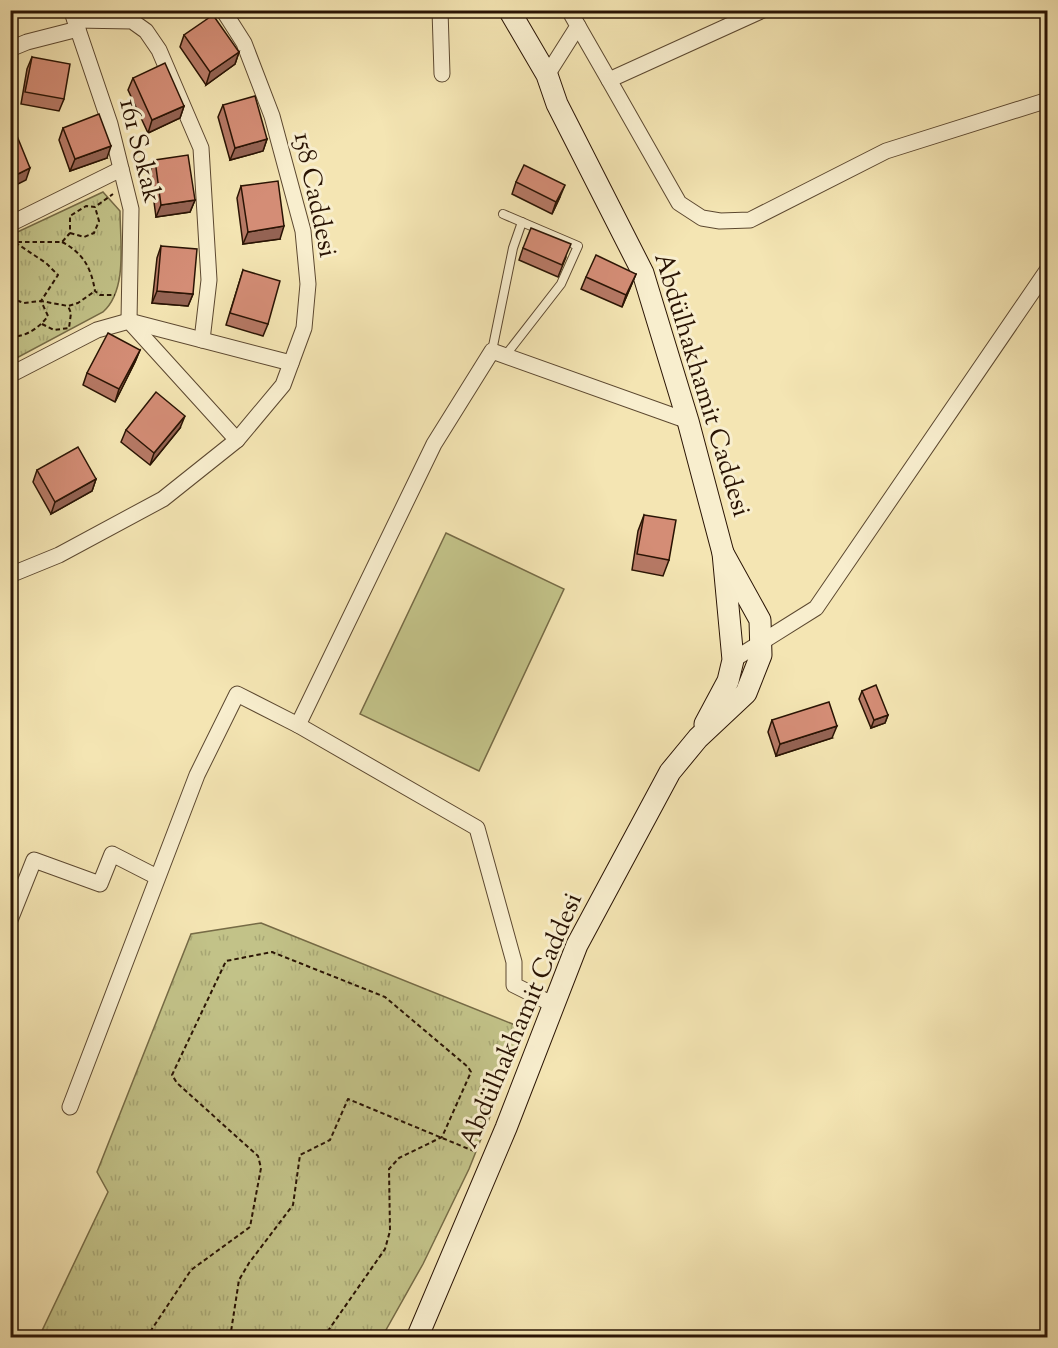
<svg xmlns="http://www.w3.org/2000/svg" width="1058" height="1348" viewBox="0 0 1058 1348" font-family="'Sorts Mill Goudy',serif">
  <defs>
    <pattern id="park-tufts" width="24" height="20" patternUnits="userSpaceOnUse" patternTransform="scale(1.5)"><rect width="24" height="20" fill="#c2c288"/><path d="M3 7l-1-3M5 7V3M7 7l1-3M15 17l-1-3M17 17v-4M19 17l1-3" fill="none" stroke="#a7a674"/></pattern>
  </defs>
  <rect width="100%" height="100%" fill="#f4e5b3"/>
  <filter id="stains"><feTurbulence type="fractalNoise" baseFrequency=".00333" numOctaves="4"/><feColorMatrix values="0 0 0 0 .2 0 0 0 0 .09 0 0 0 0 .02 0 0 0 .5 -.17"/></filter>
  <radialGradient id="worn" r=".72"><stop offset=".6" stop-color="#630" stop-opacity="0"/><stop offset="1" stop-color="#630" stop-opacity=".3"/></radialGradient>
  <g fill="url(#park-tufts)" stroke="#766b46" stroke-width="1.5">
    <path d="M103,192L120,211C120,241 128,290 103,312L11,361V235Z"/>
    <polygon points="261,923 525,1029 469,1169 423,1264 382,1337 39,1337 108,1192 97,1172 191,934"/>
  </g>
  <polygon fill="#c2c288" stroke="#766b46" stroke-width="1.5" points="446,533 564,589 479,771 360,714"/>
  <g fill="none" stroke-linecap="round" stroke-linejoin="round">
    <defs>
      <g id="lane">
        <polyline points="503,214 578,246 561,284 505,356"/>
        <polyline points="492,351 513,248 522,222"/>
      </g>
      <g id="street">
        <polyline points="440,10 442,74"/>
        <polyline points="72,12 110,124 131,209 129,321"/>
        <polyline points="75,20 132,21 146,31 159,50 201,148 209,280 202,340"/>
        <polyline points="578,26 609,80 763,10"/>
        <polyline points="10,49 27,42 78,29"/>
        <polyline points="547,75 578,26 569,10"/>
        <polyline points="609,80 679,203 702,218 720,221 750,220 886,151 1048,100"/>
        <polyline points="10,224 121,169"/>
        <polyline points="129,321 237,440"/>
        <polyline points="10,375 97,330 129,321 291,363"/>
        <polyline points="10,575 59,555 163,499 237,440 283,385 304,328 308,284 303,231 272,116 244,43 223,10"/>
        <polyline points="733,660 816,608 1048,269"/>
        <polyline points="10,920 34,860 100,884 112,854 157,877"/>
        <polyline points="554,1005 514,985 514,962 477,828 298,725 434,444 492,351 688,421"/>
        <polyline points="70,1107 197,775 237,694 298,725"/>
      </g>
      <g id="secondary">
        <polyline points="509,10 547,75 557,104 643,273 688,421 723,553 733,660 728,681 705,724"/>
        <polyline points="417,1338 506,1128 577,945 670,772 698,738 746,693 761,655 760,620 723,553"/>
      </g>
    </defs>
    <use href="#lane" stroke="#5c4830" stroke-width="10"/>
    <use href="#street" stroke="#5c4830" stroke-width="17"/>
    <use href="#secondary" stroke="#2a1404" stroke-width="23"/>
    <g stroke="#2a1404" stroke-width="2" stroke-dasharray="4.5 3" stroke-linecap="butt">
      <polyline points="70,233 84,237 94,233 99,221 95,207"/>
      <polyline points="10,242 62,242 70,233 70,216 86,206 95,207 113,194"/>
      <path d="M62,242C83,253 91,267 95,291L100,295H115"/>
      <polyline points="10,298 24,303 41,301 58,275 46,263 13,241"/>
      <polyline points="42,324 54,330 69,328 71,313 68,306"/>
      <path d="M10,337C26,337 39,328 48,316L41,301L68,306L78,303L95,291"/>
      <polyline points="146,1338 191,1270 250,1227 261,1168 258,1156 177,1083 172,1075 226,961 272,952 385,997 468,1067 471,1072 442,1137 399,1158 389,1169 390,1231 385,1249 323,1338"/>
      <polyline points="230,1338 239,1280 249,1263 293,1205 300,1155 330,1140 348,1099 476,1152"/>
    </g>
    <use href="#lane" stroke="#f8eece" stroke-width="8"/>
    <use href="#street" stroke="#f8eece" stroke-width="15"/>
    <use href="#secondary" stroke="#f8eece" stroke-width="21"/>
  </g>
  <g fill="#b67965" stroke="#2a1404" stroke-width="1.5">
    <polygon points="184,35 239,52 235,64 206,85 180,47"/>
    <polygon points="32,57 64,99 59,111 21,104 27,69"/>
    <polygon points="133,78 184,106 180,118 148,133 128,90"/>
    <polygon points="223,105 267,139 263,151 230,160 218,117"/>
    <polygon points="63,128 107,158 70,171 59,140"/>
    <polygon points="155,160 195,200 190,212 156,217 150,172"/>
    <polygon points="516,182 560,197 552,214 512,194"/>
    <polygon points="241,186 280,239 243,244 237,198"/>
    <polygon points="161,246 193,294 188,306 152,303 157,258"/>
    <polygon points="523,248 566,257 558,277 519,260"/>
    <polygon points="243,270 268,324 263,336 226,325"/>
    <polygon points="636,274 622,307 581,289 586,277"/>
    <polygon points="140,350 135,362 115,402 83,385 87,373"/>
    <polygon points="180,428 150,465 121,442 126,430"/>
    <polygon points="37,470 96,479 92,491 51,514 33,482"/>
    <polygon points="644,515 669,560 663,576 632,570 638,531"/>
    <polygon points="862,691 888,715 885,723 871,728 859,699"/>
    <polygon points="772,720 832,738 776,756 768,732"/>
  </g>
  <g fill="#946353" stroke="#2a1404" stroke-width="1.5">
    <polygon points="239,52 235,64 206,85 210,72"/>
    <polygon points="184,106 180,118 148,133 152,120"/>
    <polygon points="267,139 263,151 230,160 235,148"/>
    <polygon points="111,146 107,158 70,171 75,159"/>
    <polygon points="30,168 26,180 10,188 10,178"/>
    <polygon points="565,185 560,197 552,214 556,202"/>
    <polygon points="195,200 190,212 156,217 161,205"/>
    <polygon points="284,226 280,239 243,244 248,232"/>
    <polygon points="636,274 631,286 622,307 626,295"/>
    <polygon points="157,291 193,294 188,306 152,303"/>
    <polygon points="140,350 135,362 115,402 119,389"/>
    <polygon points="185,416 180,428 150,465 154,453"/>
    <polygon points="96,479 92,491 51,514 55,502"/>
    <polygon points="888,715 885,723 871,728 874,720"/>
    <polygon points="837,726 832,738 776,756 780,744"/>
  </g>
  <g fill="#d48d76" stroke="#2a1404" stroke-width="1.5">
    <polygon points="213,15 239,52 210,72 184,35"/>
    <polygon points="32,57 70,64 64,99 25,92"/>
    <polygon points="165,63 184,106 152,120 133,78"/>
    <polygon points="255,96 267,139 235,148 223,105"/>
    <polygon points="99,114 111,146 75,159 63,128"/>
    <polygon points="17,136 30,168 10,178 10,139"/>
    <polygon points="188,155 195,200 161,205 155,160"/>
    <polygon points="524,165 565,185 556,202 516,182"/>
    <polygon points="278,181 284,226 248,232 241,186"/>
    <polygon points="531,228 571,244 562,265 523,248"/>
    <polygon points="161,246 197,249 193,294 157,291"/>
    <polygon points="596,255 636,274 626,295 586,277"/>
    <polygon points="243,270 280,281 268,324 230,313"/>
    <polygon points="108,333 140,350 119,389 87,373"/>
    <polygon points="156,392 185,416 154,453 126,430"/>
    <polygon points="78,447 96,479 55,502 37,470"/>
    <polygon points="644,515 676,520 669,560 637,554"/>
    <polygon points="876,685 888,715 874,720 862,691"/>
    <polygon points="829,702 837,726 780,744 772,720"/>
  </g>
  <g text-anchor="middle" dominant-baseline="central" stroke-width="6" stroke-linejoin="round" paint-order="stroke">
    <g font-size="26" fill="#2a1404" stroke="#f8eece">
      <text transform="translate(139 151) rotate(76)">161 Sokak</text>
      <text transform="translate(314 195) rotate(78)">158 Caddesi</text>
      <text transform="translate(701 385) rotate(73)">Abdülhakhamit Caddesi</text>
      <text transform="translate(522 1021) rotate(-67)">Abdülhakhamit Caddesi</text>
    </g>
  </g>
  <rect width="1058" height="1348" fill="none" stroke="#f4e5b3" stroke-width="36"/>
  <rect x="12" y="12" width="1034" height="1324" fill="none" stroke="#2a1404" stroke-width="3"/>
  <rect x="18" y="18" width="1022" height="1312" fill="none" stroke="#2a1404" stroke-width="1.5"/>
  <rect width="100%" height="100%" filter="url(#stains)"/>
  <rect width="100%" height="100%" fill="url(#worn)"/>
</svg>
